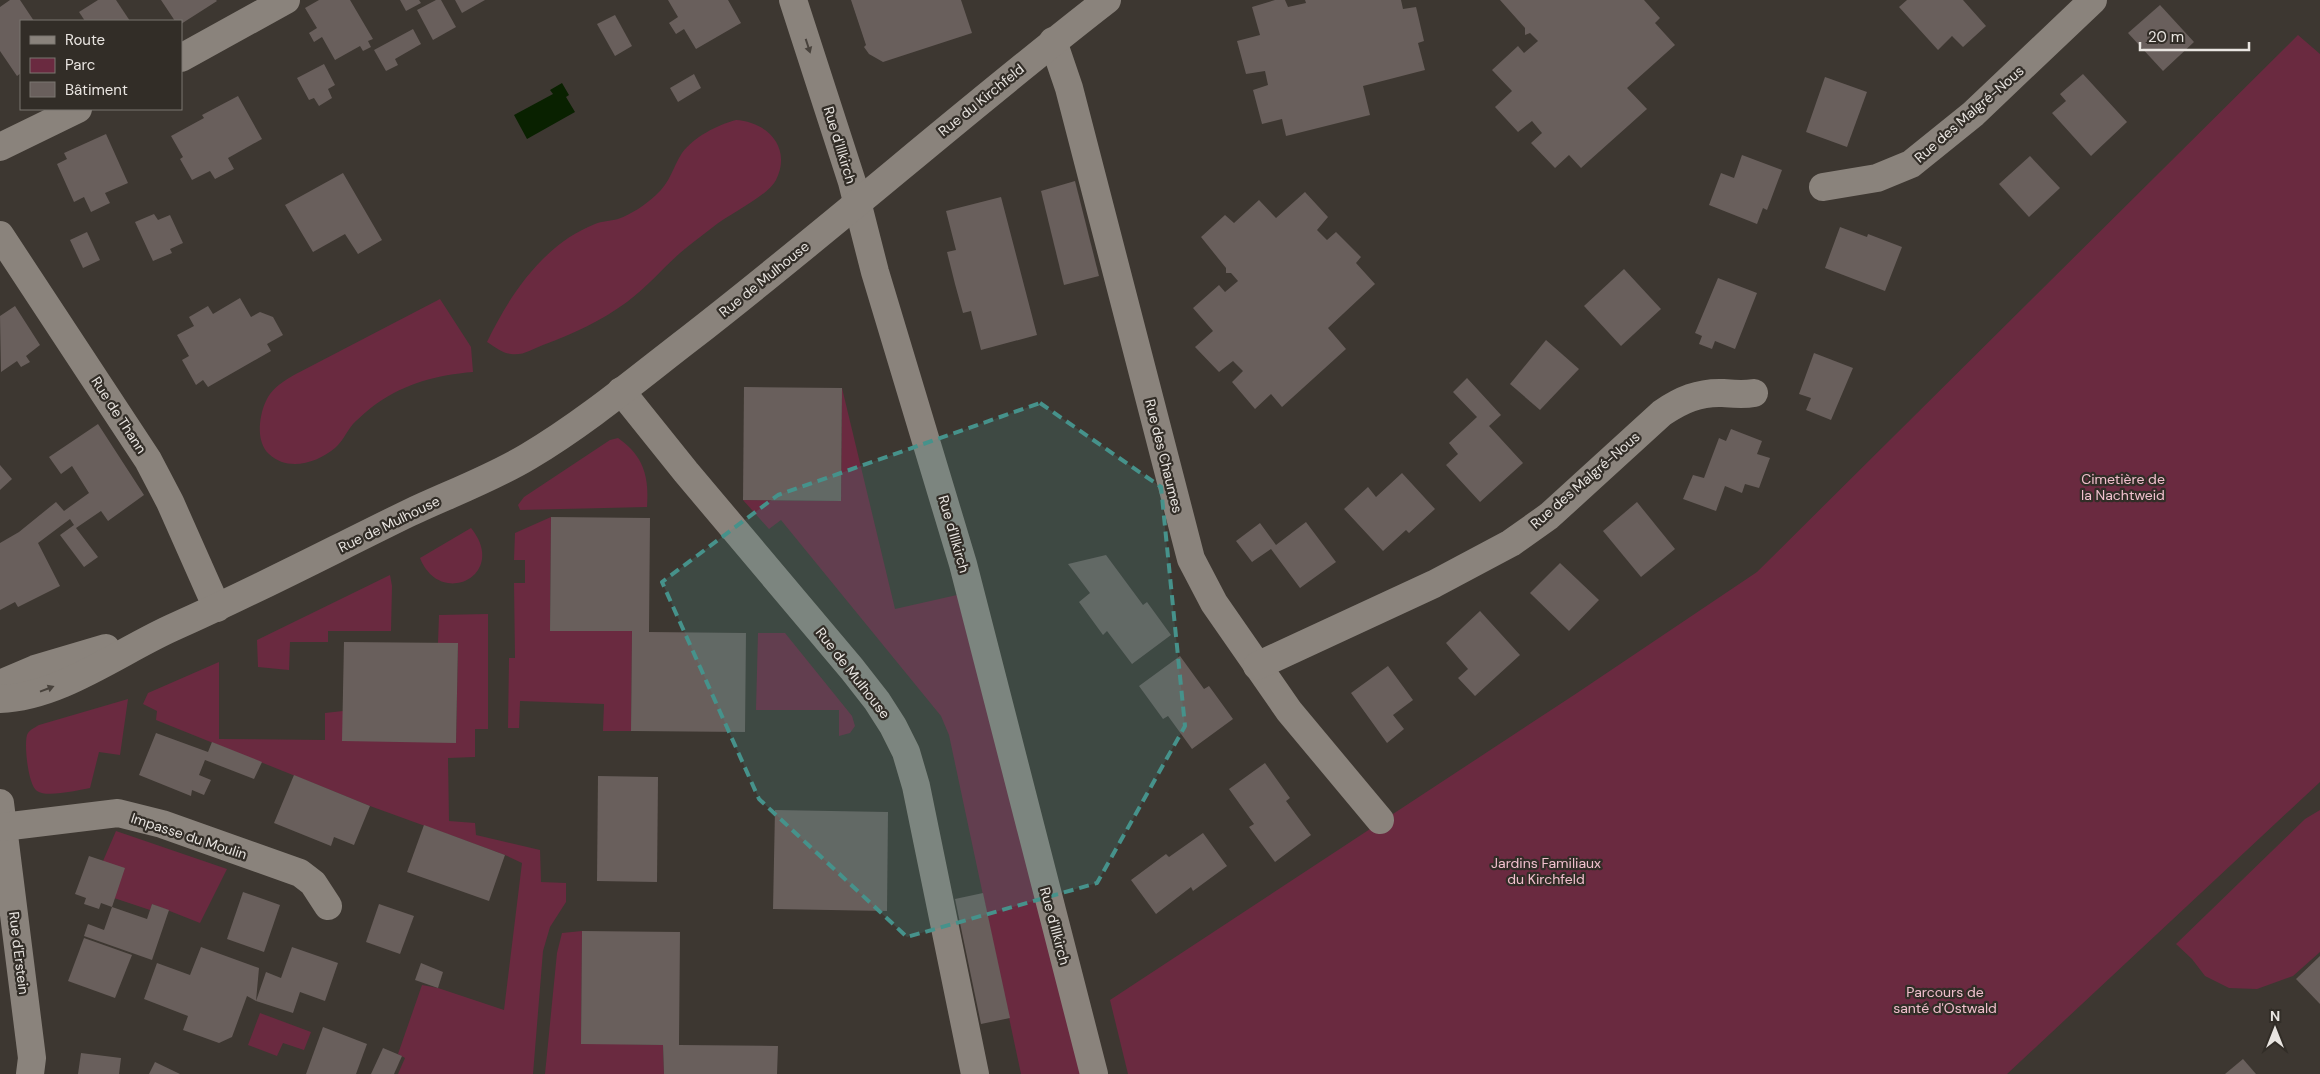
<svg xmlns="http://www.w3.org/2000/svg" width="2320" height="1074" viewBox="0 0 2320 1074" font-family="'DM Sans',sans-serif">
  <rect width="100%" height="100%" fill="#3d3731"/>
  <g fill="#6a2a40">
    <polygon points="2298,35 2320,54 2320,782 2007,1074 1128,1074 1110,1000 1574,695 1757,572"/>
    <path d="M736,120C768,122 792,148 776,180C768,196 729,214 713,227C702,236 690,244 680,253C662,269 647,287 627,302C601,321 573,334 543,345C532,349 523,356 511,354C502,353 495,347 487,342C510,294 544,244 595,224C602,221 610,221 618,219C632,214 645,205 656,195C670,183 673,167 682,153C694,137 717,125 736,120Z"/>
    <path d="M440,299L471,347L473,372C437,375 406,383 376,404C369,409 360,417 353,424C347,431 343,441 335,448C317,463 288,472 269,454C255,441 259,413 268,397C274,387 284,381 294,375Z"/>
    <polygon points="842,388 895,609 957,595 1081,1074 1021,1074 949,735 941,716 781,520 769,529 743,500 841,501"/>
    <path d="M618,438C644,456 649,477 647,507L520,510L518,505L524,497L610,440Z"/>
    <polygon points="551,517 550,630 632,631 631,731 603,731 604,704 520,701 519,728 508,728 509,658 515,658 514,583 525,583 525,560 514,560 515,533"/>
    <path d="M471,528C509,575 440,609 420,558Z"/>
    <polygon points="390,575 392,586 391,631 328,631 328,642 290,642 289,670 258,667 257,640"/>
    <polygon points="488,614 488,729 475,729 475,757 448,758 449,821 475,823 476,835 540,850 541,882 566,883 566,902 550,927 543,951 533,1074 398,1074 405,1058 398,1054 422,985 438,988 504,1010 522,863 505,855 370,806 156,720 157,711 143,704 148,693 219,662 219,739 325,740 325,713 343,711 456,743 458,644 438,643 439,615"/>
    <polygon points="758,633 785,633 852,716 855,726 850,733 839,736 839,710 756,710"/>
    <path d="M128,699L120,755L99,752L90,788C78,790 47,798 37,791C28,785 24,745 27,735C29,730 34,728 39,725Z"/>
    <polygon points="2320,810 2320,952 2293,976 2257,989 2229,988 2205,976 2192,959 2176,944 2305,819"/>
    <polygon points="116,831 227,869 200,923 152,904 150,910 114,898 103,861"/>
    <polygon points="582,931 581,1043 663,1045 664,1074 545,1074 557,953 562,933"/>
    <polygon points="260,1013 311,1032 304,1050 283,1043 277,1056 248,1045"/>
  </g>
  <polygon fill="#092100" points="562,83 569,95 566,97 575,112 527,139 514,115 553,94 550,90"/>
  <g fill="#695f5c">
    <polygon points="10,0 20,0 34,21 21,21 21,73 17,76 0,51 0,7"/>
    <polygon points="98,0 116,0 130,21 85,21 79,12"/>
    <polygon points="161,0 216,0 217,1 181,24 181,21 175,21"/>
    <polygon points="319,0 350,0 373,39 368,41 371,47 363,51 360,46 335,60 322,37 314,42 309,33 317,28 305,8"/>
    <polygon points="400,0 419,0 421,3 406,11"/>
    <polygon points="436,0 441,0 456,27 433,40 417,10"/>
    <polygon points="455,0 485,0 462,13"/>
    <polygon points="668,0 728,0 741,23 696,49 684,29 676,34 669,23 678,17"/>
    <polygon points="851,0 961,0 972,33 883,62 869,54 864,47 866,45"/>
    <polygon points="1275,0 1285,0 1288,7 1306,3 1305,0 1401,0 1403,9 1416,7 1417,11 1424,41 1418,43 1425,70 1363,86 1370,115 1286,136 1282,119 1262,124 1253,90 1268,85 1265,71 1246,74 1237,41 1260,35 1252,7"/>
    <polygon points="1500,0 1644,0 1660,18 1655,23 1675,45 1627,88 1647,109 1581,168 1569,155 1555,168 1531,143 1542,133 1532,121 1518,132 1495,107 1512,91 1492,70 1518,46 1524,53 1538,41 1530,33 1525,35 1525,28"/>
    <polygon points="1907,0 1963,0 1986,26 1963,47 1952,36 1938,50 1899,7"/>
    <polygon points="2160,5 2194,42 2163,71 2128,33"/>
    <polygon points="615,15 632,46 615,56 597,24"/>
    <polygon points="413,29 421,44 395,59 398,65 386,71 374,50"/>
    <polygon points="324,64 335,85 328,89 332,98 319,106 314,98 309,100 297,78"/>
    <polygon points="694,74 701,88 678,102 670,88"/>
    <polygon points="2083,74 2127,122 2091,156 2052,113 2066,101 2060,94"/>
    <polygon points="1825,77 1867,92 1847,147 1806,132"/>
    <polygon points="238,96 262,139 228,158 234,169 215,179 210,171 192,180 180,159 183,157 171,136 204,118 202,115"/>
    <polygon points="106,134 128,183 105,193 110,203 91,212 84,197 74,202 57,164 67,159 64,153"/>
    <polygon points="1742,155 1782,170 1767,210 1763,208 1757,224 1709,205 1721,173 1734,178"/>
    <polygon points="2030,156 2060,188 2029,217 1999,184"/>
    <polygon points="343,173 382,240 358,254 345,234 313,252 285,205"/>
    <polygon points="1075,181 1099,276 1064,285 1041,191"/>
    <polygon points="1305,192 1328,217 1317,230 1327,240 1336,232 1361,257 1356,263 1375,284 1328,328 1346,349 1282,407 1271,394 1255,409 1232,382 1243,371 1233,361 1219,372 1195,347 1213,331 1193,308 1219,285 1225,292 1238,281 1231,273 1226,273 1226,268 1201,237 1225,215 1234,223 1259,200 1276,218"/>
    <polygon points="1001,197 1037,335 981,350 971,311 963,313 955,284 947,252 956,250 946,211"/>
    <polygon points="154,214 158,220 170,215 183,243 170,249 172,253 153,261 135,222"/>
    <polygon points="1840,227 1867,237 1868,234 1902,247 1885,291 1825,268"/>
    <polygon points="87,232 100,260 83,268 70,240"/>
    <polygon points="1624,269 1661,309 1621,346 1584,306"/>
    <polygon points="1718,278 1757,293 1735,349 1715,341 1712,349 1699,344 1702,336 1695,333"/>
    <polygon points="240,298 251,317 260,312 273,317 283,335 267,344 271,351 208,387 203,380 196,385 182,360 189,356 177,335 194,326 189,317 208,306 213,314"/>
    <polygon points="15,306 40,345 26,356 30,362 21,367 17,361 1,372 0,316"/>
    <polygon points="1546,340 1579,369 1540,410 1510,384"/>
    <polygon points="1814,353 1853,368 1831,420 1806,410 1811,398 1799,394"/>
    <polygon points="1467,378 1501,415 1489,426 1523,463 1480,502 1446,465 1458,454 1449,443 1477,417 1453,392"/>
    <polygon points="744,387 842,388 841,501 743,500"/>
    <polygon points="98,424 144,495 108,521 101,511 76,528 98,557 84,567 60,535 74,525 70,519 38,543 60,586 18,607 15,602 0,610 0,543 19,532 56,502 64,511 89,493 72,466 61,474 49,457"/>
    <polygon points="1731,429 1762,441 1757,454 1770,458 1759,488 1745,484 1742,493 1725,486 1716,511 1683,499 1693,475 1704,478 1719,438 1726,441"/>
    <polygon points="0,465 12,479 0,490"/>
    <polygon points="1402,473 1435,509 1409,533 1406,530 1383,551 1344,509 1368,487 1376,497"/>
    <polygon points="1637,502 1675,549 1641,577 1603,531"/>
    <polygon points="551,517 650,518 649,632 746,633 745,732 631,731 632,631 550,631"/>
    <polygon points="1306,522 1336,562 1300,588 1271,549 1252,562 1236,541 1260,523 1276,545"/>
    <polygon points="1106,555 1143,605 1147,602 1171,635 1132,664 1107,631 1103,635 1079,602 1090,593 1068,564"/>
    <polygon points="1560,563 1599,600 1569,631 1530,593"/>
    <polygon points="1480,611 1520,655 1475,696 1458,678 1468,669 1446,643"/>
    <polygon points="344,642 458,643 456,743 342,741"/>
    <polygon points="1180,656 1204,689 1209,686 1233,719 1192,749 1168,716 1163,719 1139,686"/>
    <polygon points="1388,666 1413,700 1393,715 1404,729 1387,743 1351,693"/>
    <polygon points="156,733 208,752 212,742 262,762 254,779 205,760 199,775 211,780 204,795 192,790 191,796 139,775"/>
    <polygon points="1265,763 1290,798 1286,801 1311,835 1275,862 1249,827 1254,824 1229,789"/>
    <polygon points="294,775 370,806 354,845 334,837 331,846 274,823"/>
    <polygon points="598,776 658,777 657,882 597,881"/>
    <polygon points="775,810 888,812 887,911 773,909"/>
    <polygon points="424,825 505,855 489,901 407,872"/>
    <polygon points="1203,833 1227,866 1193,891 1191,887 1156,914 1131,880 1166,854 1169,857"/>
    <polygon points="89,856 125,868 112,907 101,903 99,909 84,904 86,898 75,894"/>
    <polygon points="243,892 280,905 264,952 227,939"/>
    <polygon points="983,893 1010,1018 981,1024 955,899"/>
    <polygon points="152,904 169,910 152,960 84,936 88,924 104,930 112,907 147,919"/>
    <polygon points="379,904 414,916 400,954 366,942"/>
    <polygon points="582,931 680,932 679,1045 778,1046 777,1074 664,1074 663,1045 581,1044"/>
    <polygon points="84,938 132,955 115,998 68,981"/>
    <polygon points="201,947 259,968 256,1001 266,972 281,978 292,947 338,963 325,1001 300,992 293,1013 256,1001 247,996 232,1037 219,1043 183,1030 188,1016 144,999 157,963 190,975"/>
    <polygon points="2320,956 2320,1004 2296,979"/>
    <polygon points="421,963 443,972 438,988 415,980"/>
    <polygon points="323,1027 367,1044 356,1074 306,1074"/>
    <polygon points="383,1048 402,1056 394,1074 371,1074"/>
    <polygon points="81,1053 121,1058 119,1074 78,1074"/>
    <polygon points="2243,1059 2256,1074 2225,1074"/>
    <polygon points="155,1062 180,1074 149,1074"/>
  </g>
  <g fill="none" stroke-linecap="round" stroke-linejoin="round">
    <g stroke="#8a837c" stroke-width="28">
      <polyline points="793,0 852,182 875,272 963,564 1094,1074"/>
      <polyline points="1053,41 1069,88 1191,559 1214,603 1289,711 1380,820"/>
      <polyline points="181,58 286,0"/>
      <polyline points="0,147 78,109"/>
      <polyline points="1823,187 1877,178 1911,164 1973,114 2093,0"/>
      <polyline points="0,235 148,460 170,502 217,608"/>
      <polyline points="621,391 686,472 852,669 877,701 893,726 906,752 916,786 975,1074"/>
      <path d="M1257,666L1434,584L1511,543L1549,516L1662,413C1681,400 1699,392 1723,393C1735,394 1743,395 1754,393"/>
      <polyline points="0,684 35,669 106,648"/>
      <path d="M0,699C61,697 121,650 176,626C255,591 331,551 409,513C449,494 491,479 529,456C586,422 637,379 689,339C831,229 965,110 1107,0"/>
      <polyline points="0,803 32,1058 30,1074"/>
      <polyline points="3,827 118,813 162,824 300,873 313,883 328,906"/>
    </g>
  </g>
  <defs><path id="oneway-solid" d="M-6-.8H1V-3.2L6.5 0L1 3.2V.8H-6Z" transform="scale(1.25)"/></defs>
  <g fill="#48423c">
    <use href="#oneway-solid" transform="translate(808 46) rotate(72)"/>
    <use href="#oneway-solid" transform="translate(47 689) rotate(-21)"/>
  </g>
  <path fill="#46928b" fill-opacity="0.2" stroke="#46928b" stroke-width="4" stroke-dasharray="10 6" stroke-linejoin="round" d="M1040,403L1161,487L1185,726L1097,883L907,937L759,799L662,582L778,495Z"/>
  <g text-anchor="middle" dominant-baseline="central" stroke-width="4.5" stroke-linejoin="round" paint-order="stroke">
    <g font-size="14" fill="#e9e5e1" stroke="#322d27">
      <text transform="translate(981 100) rotate(-39)">Rue du Kirchfeld</text>
      <text transform="translate(1969 114) rotate(-41)">Rue des Malgré-Nous</text>
      <text transform="translate(840 145) rotate(73)">Rue d'Illkirch</text>
      <text transform="translate(764 279) rotate(-39)">Rue de Mulhouse</text>
      <text transform="translate(119 415) rotate(57)">Rue de Thann</text>
      <text transform="translate(1164 456) rotate(76)">Rue des Chaumes</text>
      <text transform="translate(1585 480) rotate(-41)">Rue des Malgré-Nous</text>
      <text transform="translate(389 524) rotate(-26)">Rue de Mulhouse</text>
      <text transform="translate(954 534) rotate(74)">Rue d'Illkirch</text>
      <text transform="translate(853 673) rotate(52)">Rue de Mulhouse</text>
      <text transform="translate(189 836) rotate(18)">Impasse du Moulin</text>
      <text transform="translate(1055 926) rotate(75)">Rue d'Illkirch</text>
      <text transform="translate(19 953) rotate(83)">Rue d'Erstein</text>
    </g>
    <g font-size="14" fill="#f0c0cd" stroke="#322d27">
      <text x="2123" y="479">Cimetière de<tspan x="2123" dy="16">la Nachtweid</tspan></text>
      <text x="1546" y="863">Jardins Familiaux<tspan x="1546" dy="16">du Kirchfeld</tspan></text>
      <text x="1945" y="992">Parcours de<tspan x="1945" dy="16">santé d'Ostwald</tspan></text>
    </g>
  </g>
  <rect x="20" y="20" width="162" height="90" fill="#322d27" stroke="#7b7771"/>
  <rect x="30" y="36" width="25" height="8" fill="#8a837c" stroke="#7b7771"/>
  <text x="65" y="45" font-size="15" fill="#e9e5e1">Route</text>
  <rect x="30" y="58" width="25" height="15" fill="#6a2a40" stroke="#7b7771"/>
  <text x="65" y="70" font-size="15" fill="#e9e5e1">Parc</text>
  <rect x="30" y="82" width="25" height="15" fill="#695f5c" stroke="#7b7771"/>
  <text x="65" y="95" font-size="15" fill="#e9e5e1">Bâtiment</text>
  <g transform="translate(2275 1029)" stroke="#322d27" stroke-width="4" paint-order="stroke">
  <path d="M0-4L9 19L0 12L-9 19Z" fill="#e9e5e1"/>
  <text y="-8" font-size="14" font-weight="bold" text-anchor="middle" fill="#e9e5e1">N</text>
  </g>
  <path d="M2140 42v8h109v-8" fill="none" stroke="#e9e5e1" stroke-width="2.5"/>
  <text x="2148" y="42" font-size="15" fill="#e9e5e1" stroke="#322d27" stroke-width="4" paint-order="stroke">20 m</text>
</svg>
